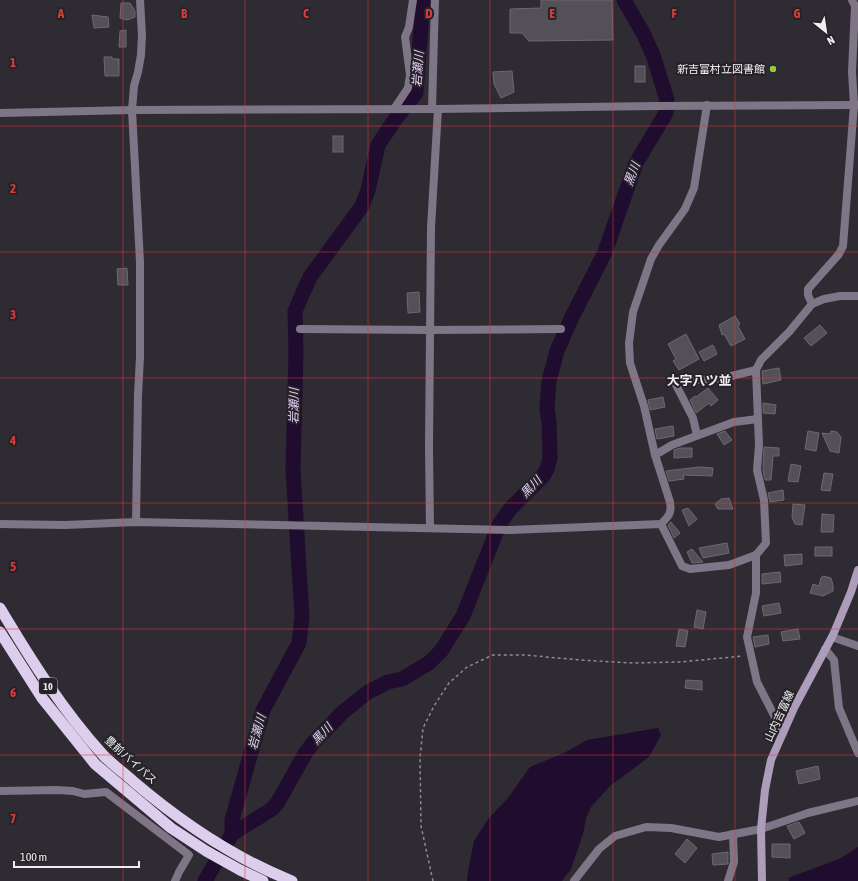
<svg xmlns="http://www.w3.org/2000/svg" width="858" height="881" viewBox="0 0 858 881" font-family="'Asap Condensed','Noto Sans JP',sans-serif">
  <rect width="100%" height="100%" fill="#2f2b32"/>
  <g fill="#200c2e">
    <polygon points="658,728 661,735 649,757 610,786 591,807 586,818 583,834 571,869 562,881 467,881 468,871 474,841 488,819 508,798 530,767 564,753 587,740"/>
    <polygon points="858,847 858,881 789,881 788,878 839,859"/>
  </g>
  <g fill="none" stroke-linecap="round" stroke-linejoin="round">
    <g stroke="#200c2e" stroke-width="15">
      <polyline points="232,834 232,820 263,710 299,643 302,617 293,469 296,352 295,311 310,277 362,206 368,190 378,145 396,118 416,93 423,0"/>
      <polyline points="205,881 232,834 272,809 278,802 306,752 313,743 343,712 368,692 388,682 402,679 429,663 441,651 463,616 499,525 510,509 543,476 547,469 550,458 549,422 547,409 549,381 557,351 571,319 605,252 636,163 666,113 667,100 653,55 643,33 624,0"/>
    </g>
  </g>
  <g fill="#545058" stroke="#6d6971">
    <polygon points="541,0 612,0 613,40 529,41 522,33 510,33 510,9 541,8"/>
    <polygon points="121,3 130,3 135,11 135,17 127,20 120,18"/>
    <polygon points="92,15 108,17 109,27 94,28"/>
    <polygon points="126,30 126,47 119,47 120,31"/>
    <polygon points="104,57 112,57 112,59 119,59 119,76 105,76"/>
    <rect x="635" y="66" width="10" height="16"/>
    <polygon points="512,71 514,92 501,98 494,84 493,72"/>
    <rect x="333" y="136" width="10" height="16"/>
    <polygon points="127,268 128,285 118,285 117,269"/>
    <polygon points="419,292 420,312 408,313 407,293"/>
    <polygon points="735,316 740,324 738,326 745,339 731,346 724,334 722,335 719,325"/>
    <polygon points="820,325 827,333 811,346 804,338"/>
    <polygon points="686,334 699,359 679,370 673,361 676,359 668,344"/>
    <polygon points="713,345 717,354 704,361 699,352"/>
    <polygon points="779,368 781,380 763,384 762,371"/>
    <polygon points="708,388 718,400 711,406 709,403 696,413 690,400 695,396 696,397"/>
    <polygon points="663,397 665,407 650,410 648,400"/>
    <polygon points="763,403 776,405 775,414 763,413"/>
    <polygon points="673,426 674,436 657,439 655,429"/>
    <polygon points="725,431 732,440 724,445 717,434"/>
    <polygon points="808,431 819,433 816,451 805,449"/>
    <polygon points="831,431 837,432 841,437 839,453 830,451 822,433 830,434"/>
    <polygon points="764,447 779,448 779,456 773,456 771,480 765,480 763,470"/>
    <polygon points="680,448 692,448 692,457 674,458 674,450"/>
    <polygon points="791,464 801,466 798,482 788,481"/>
    <polygon points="699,467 713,468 712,476 683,475 684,479 669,481 666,471"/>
    <polygon points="824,473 833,474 830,491 821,490"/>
    <polygon points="783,490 784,500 770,502 768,493"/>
    <polygon points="729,498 733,509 718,509 715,504 721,499"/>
    <polygon points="793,504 805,505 802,525 795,524 792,517"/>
    <polygon points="688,508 697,519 689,526 682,510"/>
    <polygon points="822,514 834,515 833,532 821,532"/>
    <polygon points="671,522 680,533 674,538 668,525"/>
    <polygon points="727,543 729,553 703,558 699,548"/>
    <rect x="815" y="547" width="17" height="9"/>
    <polygon points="692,549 703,562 692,563 687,552"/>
    <polygon points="802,554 802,564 785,566 784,555"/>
    <polygon points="780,572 781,582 762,584 762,574"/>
    <polygon points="823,576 831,578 833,585 833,591 823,596 810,593 813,584 819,586 821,578"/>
    <polygon points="779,603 781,613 764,616 762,606"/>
    <polygon points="697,610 706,612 703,629 694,627"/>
    <polygon points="679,629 688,631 685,647 676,646"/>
    <polygon points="798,629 800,639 783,641 781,632"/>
    <polygon points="768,635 769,644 755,647 753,637"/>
    <polygon points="686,680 702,681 702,690 685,688"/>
    <polygon points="818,766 820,779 799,784 796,771"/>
    <polygon points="799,822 805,833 794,839 787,826"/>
    <polygon points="687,839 697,848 685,863 675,854"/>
    <polygon points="772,844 790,844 790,858 772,857"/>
    <polygon points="728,852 728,864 713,865 712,854"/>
  </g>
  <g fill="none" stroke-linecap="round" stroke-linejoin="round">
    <polyline stroke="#908c92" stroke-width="1.5" stroke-dasharray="3 3" stroke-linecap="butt" points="433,881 421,826 420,758 423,728 434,706 449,683 467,667 493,655 525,655 580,660 632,663 680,662 743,656"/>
    <g stroke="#7e7587" stroke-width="8">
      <polyline points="394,109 408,88 410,75 405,37 409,27 413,0"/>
      <polyline points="432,109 435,0"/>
      <polyline points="812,304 808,295 808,289 839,254 843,246 854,105 852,72 855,6 852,0"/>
      <polyline points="300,329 430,330 561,329"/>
      <polyline points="697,435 693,418 674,381 719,379 756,370"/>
      <polyline points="655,455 672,445 734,422 758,419"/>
      <polyline points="136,522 138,395 140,357 140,262 132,110 134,86 138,72 141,55 142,35 140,0"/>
      <polyline points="0,524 65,525 136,522 510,530 661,524 682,566 690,569 729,565 756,555 766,543 764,500 757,470 759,445 756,370 761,360 789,332 812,304 824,299 840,296 858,296"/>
      <path d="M661,524C669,516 672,513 670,502L655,455L644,406L630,363L629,343L633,312L651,259L659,245L685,209L694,188L707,105"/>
      <polyline points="430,528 429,446 431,227 438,109"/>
      <polyline points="756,555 756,593 747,637 757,682 783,733"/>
      <polyline points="832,637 858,646"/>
      <polyline points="825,649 834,660 839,708 858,753"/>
      <polyline points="0,791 57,790 73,791 84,794 106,792 189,855 179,872 175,881"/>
      <polyline points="574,881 599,849 615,836 646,827 671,828 719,837 761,829 808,813 858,801"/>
      <polyline points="728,881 734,862 733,834"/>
    </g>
    <polyline stroke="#7e7587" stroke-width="8" points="0,113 132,110 438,109 655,106 858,105"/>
    <polyline stroke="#ad9dbb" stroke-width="8" points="762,881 761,829 765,790 771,760 795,706 833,635 851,592 858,570"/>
    <g stroke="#deceee" stroke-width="11">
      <path d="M0,608C31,660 63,711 104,756C113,765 124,773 134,782C181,822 234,858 292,881"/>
      <polyline points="0,632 42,698 95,764 171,828 206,851 240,870 263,881"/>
    </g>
  </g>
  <path fill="none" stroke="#d93c3c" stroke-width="1" stroke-opacity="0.55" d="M123,0V881M245,0V881M368,0V881M490,0V881M613,0V881M735,0V881M0,126H858M0,252H858M0,378H858M0,503H858M0,629H858M0,755H858"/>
  <circle fill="#94cc3c" stroke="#252228" stroke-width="1.5" cx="773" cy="69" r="4"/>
  <g text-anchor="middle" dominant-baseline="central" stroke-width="4" stroke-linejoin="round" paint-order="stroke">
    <rect fill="#252228" stroke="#b3b0b5" stroke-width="1" x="39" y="678" width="18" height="16" rx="3"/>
    <g font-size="10" font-weight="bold" fill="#f0edf2">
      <text x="48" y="686">10</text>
    </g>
    <g font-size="11" fill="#f0edf2" stroke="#252228" text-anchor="end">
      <text x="765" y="69">新吉富村立図書館</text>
    </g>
    <g font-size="11" fill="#f0edf2" stroke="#252228">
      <text transform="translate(779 716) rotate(-65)">山内吉富線</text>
      <text transform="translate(131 760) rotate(42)">豊前バイパス</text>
    </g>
    <g font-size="12" font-style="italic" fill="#e3cef6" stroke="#252228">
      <text transform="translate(418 69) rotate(-86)">岩瀬川</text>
      <text transform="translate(632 174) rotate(-69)">黒川</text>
      <text transform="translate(294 406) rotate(-89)">岩瀬川</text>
      <text transform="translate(531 487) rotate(-47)">黒川</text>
      <text transform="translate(257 732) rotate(-74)">岩瀬川</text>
      <text transform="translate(322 734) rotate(-47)">黒川</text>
    </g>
    <g font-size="13" font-weight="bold" fill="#f0edf2" stroke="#252228">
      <text x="699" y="380">大字八ツ並</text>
    </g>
  </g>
  <g font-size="13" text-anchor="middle" font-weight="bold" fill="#d93c3c" stroke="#252228" stroke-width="4" stroke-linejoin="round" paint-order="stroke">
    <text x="61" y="18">A</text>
    <text x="184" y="18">B</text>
    <text x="306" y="18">C</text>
    <text x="429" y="18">D</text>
    <text x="552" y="18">E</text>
    <text x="674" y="18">F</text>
    <text x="797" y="18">G</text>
    <text x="13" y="67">1</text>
    <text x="13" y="193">2</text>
    <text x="13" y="319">3</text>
    <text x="13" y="445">4</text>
    <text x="13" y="571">5</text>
    <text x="13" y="697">6</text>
    <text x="13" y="823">7</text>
  </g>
  <g transform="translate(826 32) rotate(150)" stroke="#252228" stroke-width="3" paint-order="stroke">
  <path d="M0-3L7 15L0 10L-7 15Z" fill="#f0edf2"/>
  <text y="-6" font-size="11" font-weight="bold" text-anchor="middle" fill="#f0edf2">N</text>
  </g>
  <path d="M14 861v6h125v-6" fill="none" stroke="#f0edf2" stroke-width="2"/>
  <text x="20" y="861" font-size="12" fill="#f0edf2" stroke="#252228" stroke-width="3" paint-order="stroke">100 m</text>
</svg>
